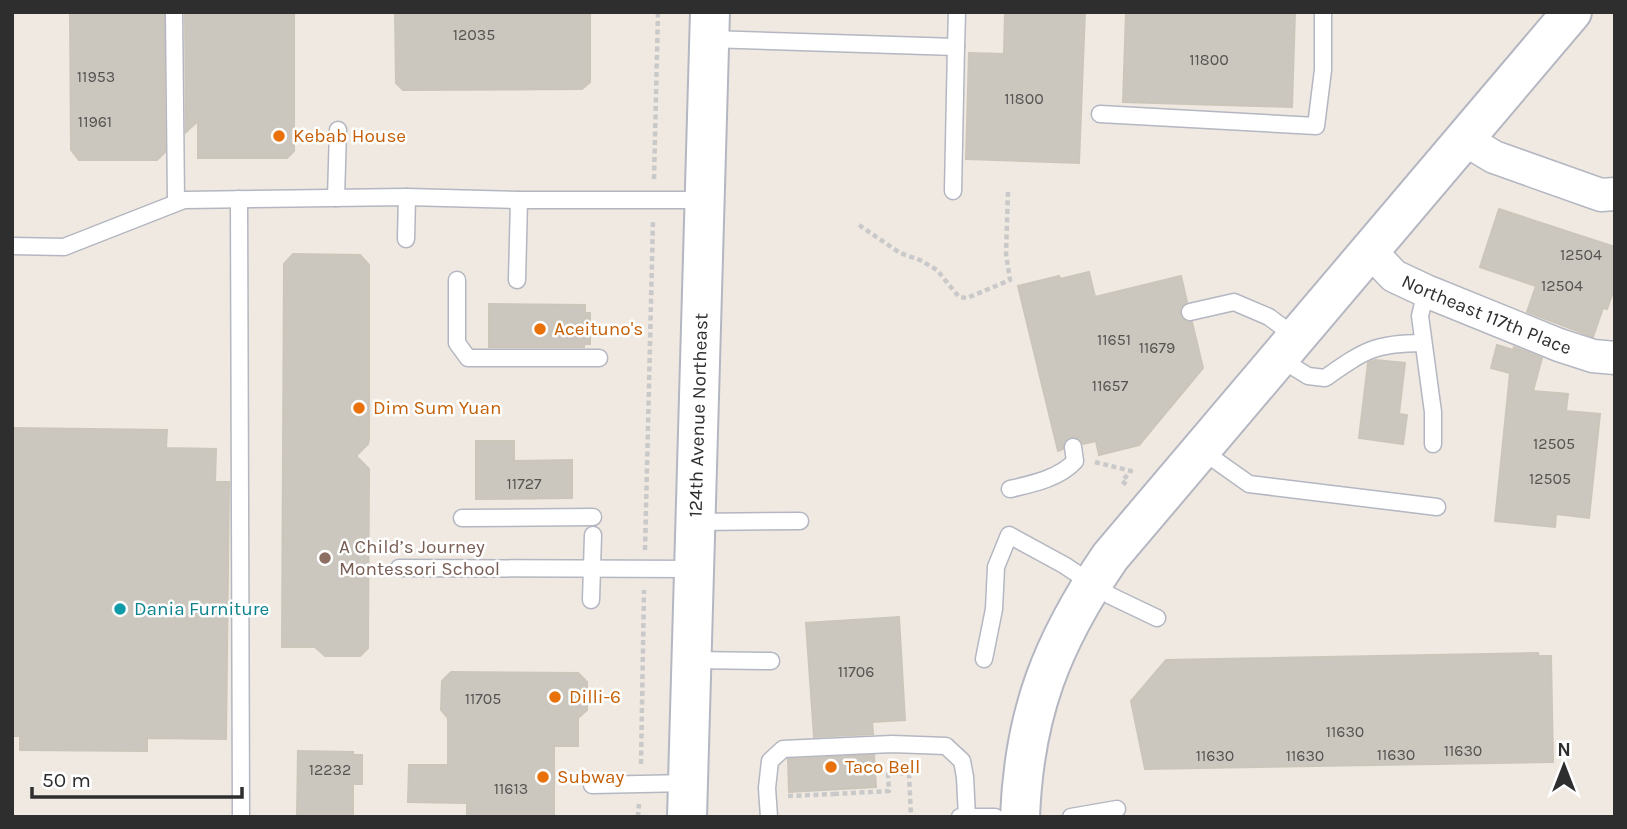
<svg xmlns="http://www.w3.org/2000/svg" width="1627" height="829" viewBox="0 0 1627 829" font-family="Karla,sans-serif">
  <rect width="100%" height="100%" fill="#efe9e1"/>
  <g fill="#cbc7bf" stroke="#cbc5ba" stroke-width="2">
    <polygon points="70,12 164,12 165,152 157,160 79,160 71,150"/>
    <polygon points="185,12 294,12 294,151 287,158 198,158 198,121 186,132"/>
    <polygon points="395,12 590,12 590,82 582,89 403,90 396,83"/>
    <polygon points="1005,12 1085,12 1079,163 966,159 969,53 1004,54"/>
    <polygon points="1126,12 1295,12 1292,107 1123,102"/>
    <polygon points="1499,209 1615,247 1615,286 1607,309 1603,308 1593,337 1527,312 1536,286 1480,267"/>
    <polygon points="293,254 360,255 369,265 369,439 368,444 356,456 369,469 368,648 360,656 325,656 315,647 282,647 284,264"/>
    <polygon points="1089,272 1095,297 1181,276 1187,302 1180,308 1180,315 1186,322 1192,322 1203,368 1139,445 1099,455 1096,441 1083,444 1078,438 1072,437 1064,442 1063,449 1058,451 1018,286 1059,276 1060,279"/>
    <polygon points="489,304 585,305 585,313 590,313 590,344 584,344 584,347 489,347"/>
    <polygon points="1497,345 1513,350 1514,347 1542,358 1533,391 1568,394 1566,411 1600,414 1589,518 1556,514 1555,527 1495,521 1510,373 1491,368"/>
    <polygon points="1375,360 1405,363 1399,414 1407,415 1403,444 1359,438 1368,363"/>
    <polygon points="12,428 167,430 166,448 216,449 215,482 229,482 226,739 147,738 147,751 20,750 20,736 12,736"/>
    <polygon points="476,441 514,441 514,461 572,460 572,498 476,499"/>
    <polygon points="899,617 905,720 872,722 873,734 814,737 806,623"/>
    <polygon points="1538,653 1538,656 1551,656 1553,762 1145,769 1131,701 1166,660"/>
    <polygon points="451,672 578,673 587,682 587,710 578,718 578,746 554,746 554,817 467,817 467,803 408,802 409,765 448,765 448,718 441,710 442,681"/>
    <polygon points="298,751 353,752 353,755 362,755 362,784 353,784 353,817 297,817"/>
    <polygon points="874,755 876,787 789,792 788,759"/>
  </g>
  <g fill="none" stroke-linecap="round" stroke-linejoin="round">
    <defs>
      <g id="lane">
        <polyline points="174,12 176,202"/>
        <polyline points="709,39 956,47 957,12"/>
        <polyline points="1100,114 1316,126 1323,70 1323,12"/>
        <polyline points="953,191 956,47"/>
        <polyline points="336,198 338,130"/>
        <polyline points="239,199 241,817"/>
        <polyline points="406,239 407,197"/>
        <polyline points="12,246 64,247 184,200 407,197 519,200 703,200"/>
        <polyline points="457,280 457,343 468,358 599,358"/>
        <polyline points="517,280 519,200"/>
        <polyline points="1426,291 1420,316 1433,412 1433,444"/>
        <polyline points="1190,312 1234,302 1269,317 1297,338"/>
        <path d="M1279,358L1308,376L1325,378C1364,351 1374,343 1423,343"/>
        <polyline points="1201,450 1249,484 1437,507"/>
        <path d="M1010,489C1032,484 1060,478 1075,461L1073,447"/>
        <polyline points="462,518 593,517"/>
        <polyline points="695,522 800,521"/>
        <polyline points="399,568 694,569"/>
        <polyline points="591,600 593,535"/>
        <polyline points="984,659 994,609 996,567 1009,535 1064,565 1111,596 1157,618"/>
        <polyline points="692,660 771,661"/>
        <polyline points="592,785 689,783"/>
        <polyline points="769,817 767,788 770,761 783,749 892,744 946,746 962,761 965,777 967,817"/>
        <polyline points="960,817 995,817"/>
        <polyline points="1071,817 1117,809"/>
      </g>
      <g id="street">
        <polyline points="1464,139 1494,157 1601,195 1615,194"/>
        <path id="s1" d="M1370,251L1394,276L1426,291L1559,345L1593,356L1615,358"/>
      </g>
      <g id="secondary">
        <path id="s2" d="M687,817L710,12"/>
        <path d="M1020,817C1024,713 1052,642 1110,557L1572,12"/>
      </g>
    </defs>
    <use href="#lane" stroke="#b4b7c1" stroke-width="19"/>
    <use href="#street" stroke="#b4b7c1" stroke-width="35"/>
    <use href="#secondary" stroke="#b4b7c1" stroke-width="42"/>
    <g stroke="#c9c9c9" stroke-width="4.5" stroke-dasharray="5 3.5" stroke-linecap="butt">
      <polyline points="654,179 658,12"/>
      <polyline points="859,225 900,253 920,260 937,270 959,297 967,298 1010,280 1006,254 1008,192"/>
      <polyline points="1095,462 1131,471 1122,481 1128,486"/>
      <polyline points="645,550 653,220"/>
      <polyline points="641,764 644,590"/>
      <polyline points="834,794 889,791 888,774 909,773 911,817"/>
      <polyline points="788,796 834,794 834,789"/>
      <polyline points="638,817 639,804"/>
    </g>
    <use href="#lane" stroke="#fff" stroke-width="16"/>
    <use href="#street" stroke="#fff" stroke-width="32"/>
    <use href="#secondary" stroke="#fff" stroke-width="38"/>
  </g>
  <g fill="#e8710a" stroke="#fff" stroke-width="2.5">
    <circle cx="279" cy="136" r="7"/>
    <circle cx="540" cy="329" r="7"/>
    <circle cx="359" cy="408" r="7"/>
    <circle cx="555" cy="697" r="7"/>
    <circle cx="831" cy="767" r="7"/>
    <circle cx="543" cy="777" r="7"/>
  </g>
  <circle fill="#8d6e63" stroke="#fff" stroke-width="2.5" cx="325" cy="558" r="7"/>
  <circle fill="#0f9aa8" stroke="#fff" stroke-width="2.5" cx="120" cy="609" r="7"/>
  <g text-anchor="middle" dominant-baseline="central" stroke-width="5" stroke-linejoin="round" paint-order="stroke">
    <g font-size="16" fill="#555452">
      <text x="474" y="34">12035</text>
      <text x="1209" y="59">11800</text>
      <text x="96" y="76">11953</text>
      <text x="1024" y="98">11800</text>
      <text x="95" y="121">11961</text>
      <text x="1581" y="254">12504</text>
      <text x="1562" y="285">12504</text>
      <text x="1114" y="339">11651</text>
      <text x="1157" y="347">11679</text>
      <text x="1110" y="385">11657</text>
      <text x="1554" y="443">12505</text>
      <text x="1550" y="478">12505</text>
      <text x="524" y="483">11727</text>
      <text x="856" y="671">11706</text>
      <text x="483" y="698">11705</text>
      <text x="1345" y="731">11630</text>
      <text x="1463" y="750">11630</text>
      <text x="1396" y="754">11630</text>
      <text x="1215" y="755">11630</text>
      <text x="1305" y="755">11630</text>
      <text x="330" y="769">12232</text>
      <text x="511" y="788">11613</text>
    </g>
    <g font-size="19" fill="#c56008" stroke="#fff" text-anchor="start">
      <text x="293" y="136">Kebab House</text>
      <text x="554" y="329">Aceituno's</text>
      <text x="373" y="408">Dim Sum Yuan</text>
      <text x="569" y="697">Dilli-6</text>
      <text x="845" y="767">Taco Bell</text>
      <text x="557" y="777">Subway</text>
    </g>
    <g font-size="19" fill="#2e2e2e" stroke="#fff">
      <text stroke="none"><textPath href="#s1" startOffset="135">Northeast 117th Place</textPath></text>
      <text stroke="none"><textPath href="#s2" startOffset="402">124th Avenue Northeast</textPath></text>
    </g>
    <g font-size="19" fill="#785e54" stroke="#fff" text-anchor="start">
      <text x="339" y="547">A Child’s Journey<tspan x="339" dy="22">Montessori School</tspan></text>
    </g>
    <g font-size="19" fill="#0d838f" stroke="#fff" text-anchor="start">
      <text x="134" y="609">Dania Furniture</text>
    </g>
  </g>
  <rect width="1627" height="829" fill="none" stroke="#2e2e2e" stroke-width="28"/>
  <g transform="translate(1564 766)" stroke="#ffffff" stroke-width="5" paint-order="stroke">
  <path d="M0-5L12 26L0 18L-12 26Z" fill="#2e2e2e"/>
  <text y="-10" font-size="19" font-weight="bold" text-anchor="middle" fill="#2e2e2e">N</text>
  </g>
  <path d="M32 787v10h210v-10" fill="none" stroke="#2e2e2e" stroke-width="3.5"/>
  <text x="42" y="787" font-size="21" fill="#2e2e2e" stroke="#ffffff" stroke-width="5" paint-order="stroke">50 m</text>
</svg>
